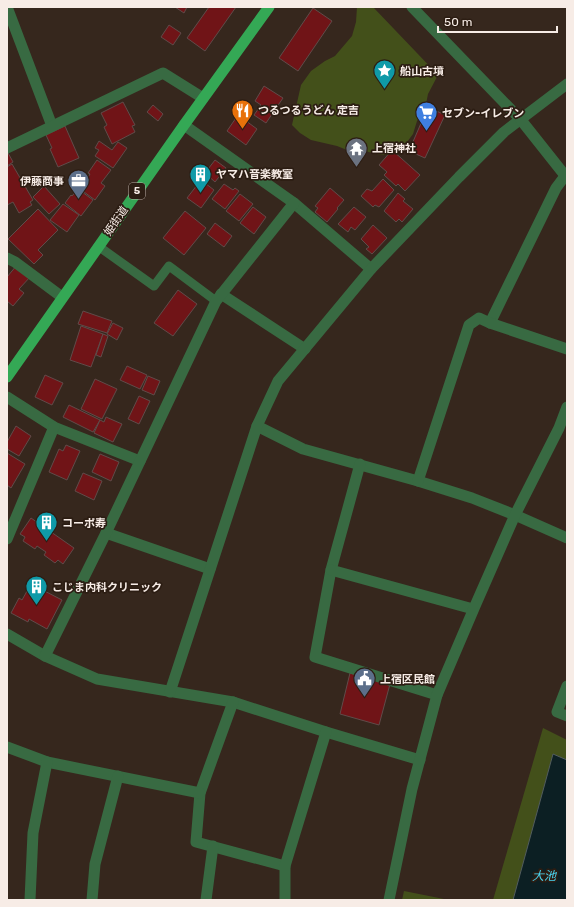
<svg xmlns="http://www.w3.org/2000/svg" width="574" height="907" viewBox="0 0 574 907" font-family="Rubik,'Noto Sans JP',sans-serif">
  <rect width="100%" height="100%" fill="#36271d"/>
  <g fill="#43501a">
    <polygon points="357,7 373,7 438,75 428,94 425,109 417,121 413,134 404,146 387,155 376,154 365,151 352,152 337,146 311,140 300,133 292,125 301,85 311,71 325,61 335,56 352,36 356,22"/>
    <polygon points="543,728 567,740 567,900 493,900"/>
    <polygon points="404,891 449,900 402,900"/>
  </g>
  <polygon fill="#0c1f23" stroke="#525c5e" points="553,754 567,760 567,900 513,900"/>
  <g fill="#701417" stroke="#604b49">
    <polygon points="175,7 187,7 184,13"/>
    <polygon points="209,7 236,7 205,51 187,38"/>
    <polygon points="313,8 332,21 298,71 279,58"/>
    <polygon points="169,25 181,33 173,45 161,37"/>
    <polygon points="264,86 283,98 266,123 254,115 261,105 255,101"/>
    <polygon points="123,102 135,125 132,126 135,132 112,144 104,127 107,125 101,113"/>
    <polygon points="153,105 163,114 158,121 147,112"/>
    <polygon points="428,107 445,115 425,158 409,151"/>
    <polygon points="238,115 257,129 246,145 227,131"/>
    <polygon points="65,126 79,158 58,167 50,149 52,148 46,135"/>
    <polygon points="99,141 112,150 118,142 127,148 113,168 95,156 99,150 95,148"/>
    <polygon points="392,150 420,175 405,191 398,184 396,186 384,175 387,172 379,165"/>
    <polygon points="7,151 13,162 7,166"/>
    <polygon points="97,160 111,170 101,183 105,186 95,200 80,189 90,174 88,173"/>
    <polygon points="215,160 226,168 215,182 205,173"/>
    <polygon points="12,164 33,200 30,202 32,205 19,213 13,202 7,205 7,167"/>
    <polygon points="383,179 394,190 379,207 375,205 373,207 361,196 367,189 372,191"/>
    <polygon points="201,180 214,190 201,208 187,198"/>
    <polygon points="224,184 233,190 235,188 239,191 225,209 212,199"/>
    <polygon points="44,186 60,204 49,214 33,197"/>
    <polygon points="330,188 344,200 337,208 338,209 327,222 315,212 318,208 315,206"/>
    <polygon points="78,189 93,200 81,216 65,203 71,195 72,196"/>
    <polygon points="398,193 405,199 403,201 413,209 402,222 399,219 396,222 384,211"/>
    <polygon points="240,194 253,204 239,221 226,211"/>
    <polygon points="63,204 79,215 67,232 50,220"/>
    <polygon points="253,207 266,217 254,234 240,223"/>
    <polygon points="354,207 366,217 355,230 351,227 348,232 338,224"/>
    <polygon points="38,209 58,230 38,250 43,255 34,264 8,239"/>
    <polygon points="185,211 206,228 184,255 163,238"/>
    <polygon points="215,223 232,236 224,247 207,234"/>
    <polygon points="373,225 387,238 372,254 366,249 369,247 361,239"/>
    <polygon points="17,265 31,276 19,289 24,293 13,306 7,301 7,277"/>
    <polygon points="178,290 197,304 173,336 154,323"/>
    <polygon points="83,311 112,321 107,333 78,324"/>
    <polygon points="113,323 123,328 117,340 107,334"/>
    <polygon points="81,326 103,334 91,367 70,360"/>
    <polygon points="103,334 108,336 101,357 96,355"/>
    <polygon points="127,366 147,375 140,389 120,380"/>
    <polygon points="45,375 63,383 52,405 35,397"/>
    <polygon points="148,376 160,381 154,395 142,390"/>
    <polygon points="95,379 117,389 102,419 81,409"/>
    <polygon points="139,396 150,401 139,424 128,419"/>
    <polygon points="69,405 100,420 93,432 63,417"/>
    <polygon points="106,417 122,424 113,442 94,433 100,420 104,422"/>
    <polygon points="16,426 31,436 19,456 7,449 7,442"/>
    <polygon points="66,445 80,451 67,480 49,472 59,449 63,451"/>
    <polygon points="7,453 25,464 11,488 7,485"/>
    <polygon points="100,454 119,462 111,481 92,472"/>
    <polygon points="83,473 102,481 94,500 75,491"/>
    <polygon points="31,518 74,548 63,564 58,560 55,563 44,555 46,552 37,546 35,549 23,541 25,537 20,534"/>
    <polygon points="31,584 62,600 47,629 29,619 28,622 11,613 19,598 22,600"/>
    <polygon points="350,673 390,684 379,725 340,714"/>
  </g>
  <g fill="none" stroke-linecap="round" stroke-linejoin="round">
    <polyline stroke="#386a42" stroke-width="9" points="98,246 154,286 169,266 216,301"/>
    <g stroke="#386a42" stroke-width="11">
      <polyline points="7,7 52,126"/>
      <polyline points="184,125 294,203 371,269"/>
      <polyline points="7,148 163,73 203,98"/>
      <polyline points="7,258 15,262 62,297"/>
      <polyline points="221,294 305,349"/>
      <polyline points="490,323 556,188 565,176"/>
      <polyline points="7,397 54,427 140,461"/>
      <polyline points="257,426 303,449 418,481 472,498 515,515 567,538"/>
      <polyline points="360,464 331,570 315,657 437,695"/>
      <polyline points="418,481 469,325 479,318 490,323 567,349"/>
      <polyline points="106,533 210,569"/>
      <polyline points="7,539 54,427"/>
      <polyline points="331,570 473,609"/>
      <polyline points="7,634 45,656 97,679 233,702 326,732 420,760"/>
      <polyline points="45,656 106,533 216,301 294,203"/>
      <polyline points="567,686 557,712 567,716"/>
      <polyline points="170,692 257,426 278,381 371,269 459,177 504,132 567,84"/>
      <polyline points="233,702 200,793 196,842 285,866"/>
      <polyline points="7,747 47,762 200,793"/>
      <polyline points="30,900 33,833 47,762"/>
      <polyline points="92,900 95,864 118,776"/>
      <polyline points="206,900 213,846"/>
      <polyline points="285,900 285,866 326,732"/>
      <polyline points="389,900 412,789 437,695 475,606 515,515 559,428 567,407"/>
    </g>
    <polyline stroke="#386a42" stroke-width="11" points="412,7 521,120 567,178"/>
    <polyline stroke="#34a855" stroke-width="11" points="7,377 184,125 269,7"/>
  </g>
  <defs>
    <symbol id="sight-pin" viewBox="-11 -11 22 30"><path d="M0 17L-7.5 6A9.5 9.5 0 1 1 7.5 6Z" fill="#0f9aa8" stroke="#2c1d13"/><path d="M0-6L1.8-2.2L6-1.7L2.9 1.2L3.7 5.4L0 3.3L-3.7 5.4L-2.9 1.2L-6-1.7L-1.8-2.2Z" fill="#fff"/></symbol>
    <symbol id="restaurant-pin" viewBox="-11 -11 22 30"><path d="M0 17L-7.5 6A9.5 9.5 0 1 1 7.5 6Z" fill="#e8710a" stroke="#2c1d13"/><path d="M-5-6h1v4h1v-4h1v4h1v-4h1v5L-1.5 .5V6h-2V.5L-5-1ZM5-6V6H3V1.5H1.5Q1.5-4 5-6Z" fill="#fff"/></symbol>
    <symbol id="supermarket-pin" viewBox="-11 -11 22 30"><path d="M0 17L-7.5 6A9.5 9.5 0 1 1 7.5 6Z" fill="#3f7fe0" stroke="#2c1d13"/><path d="M-6-5.5h2.5l.6 2H6L4.5 2H-2.5L-4.4-4H-6ZM-1.5 3.2a1.3 1.3 0 1 0 .1 0ZM3 3.2a1.3 1.3 0 1 0 .1 0Z" fill="#fff"/></symbol>
    <symbol id="temple-pin" viewBox="-11 -11 22 30"><path d="M0 17L-7.5 6A9.5 9.5 0 1 1 7.5 6Z" fill="#6b7280" stroke="#2c1d13"/><path d="M0-6L5-2H3V0L6.5 2.5H4V6H1.5V3h-3V6H-4V2.5H-6.5L-3 0V-2H-5Z" fill="#fff"/></symbol>
    <symbol id="building-pin" viewBox="-11 -11 22 30"><path d="M0 17L-7.5 6A9.5 9.5 0 1 1 7.5 6Z" fill="#0f9aa8" stroke="#2c1d13"/><path d="M-4-6H4V6H1V3H-1V6H-4ZM-2.5-4.3h1.7v1.8h-1.7ZM.8-4.3h1.7v1.8H.8ZM-2.5-1h1.7V.8h-1.7ZM.8-1h1.7V.8H.8Z" fill="#fff"/></symbol>
    <symbol id="office-pin" viewBox="-11 -11 22 30"><path d="M0 17L-7.5 6A9.5 9.5 0 1 1 7.5 6Z" fill="#5c6f8a" stroke="#2c1d13"/><path d="M-6-3h4V-5.5h4V-3h4V5H-6ZM-1-4.5V-3h2v-1.5ZM-6 0V1H6V0Z" fill="#fff"/></symbol>
    <symbol id="civic-pin" viewBox="-11 -11 22 30"><path d="M0 17L-7.5 6A9.5 9.5 0 1 1 7.5 6Z" fill="#5c6f8a" stroke="#2c1d13"/><path d="M-.6-6.5H3V-4.5H.6V-3L4-1V1h2V6H-6V1h2V-1L-.6-3ZM-1.2 2.5V6h2.4V2.5Z" fill="#fff"/></symbol>
  </defs>
  <g fill-rule="evenodd">
    <use href="#sight-pin" x="372" y="58" width="25" height="34"/>
    <use href="#restaurant-pin" x="230" y="98" width="25" height="34"/>
    <use href="#supermarket-pin" x="414" y="100" width="25" height="34"/>
    <use href="#temple-pin" x="344" y="136" width="25" height="34"/>
    <use href="#building-pin" x="188" y="162" width="25" height="34"/>
    <use href="#office-pin" x="66" y="168" width="25" height="34"/>
    <use href="#building-pin" x="34" y="510" width="25" height="34"/>
    <use href="#building-pin" x="24" y="574" width="25" height="34"/>
    <use href="#civic-pin" x="352" y="666" width="25" height="34"/>
  </g>
  <g text-anchor="middle" dominant-baseline="central" stroke-width="3.5" stroke-linejoin="round" paint-order="stroke">
    <rect fill="#2c1d13" stroke="#baaea7" stroke-width="1" x="129" y="183" width="16" height="16" rx="3"/>
    <g font-size="10" font-weight="bold" fill="#f7ece6">
      <text x="137" y="191">5</text>
    </g>
    <g font-size="11" font-weight="bold" fill="#f7ece6" stroke="#2c1d13" text-anchor="start">
      <text x="400" y="71">船山古墳</text>
      <text x="258" y="110">つるつるうどん 定吉</text>
      <text x="442" y="113">セブン-イレブン</text>
      <text x="372" y="148">上宿神社</text>
      <text x="216" y="174">ヤマハ音楽教室</text>
      <text x="64" y="181" text-anchor="end">伊藤商事</text>
      <text x="62" y="523">コーポ寿</text>
      <text x="52" y="587">こじま内科クリニック</text>
      <text x="380" y="679">上宿区民館</text>
    </g>
    <g font-size="11" fill="#f7ece6" stroke="#2c1d13">
      <text transform="translate(116 221) rotate(-55)">姫街道</text>
    </g>
    <g font-size="12" font-style="italic" fill="#49d8f5" stroke="#2c1d13">
      <text x="544" y="876">大池</text>
    </g>
  </g>
  <rect width="574" height="907" fill="none" stroke="#f7ece6" stroke-width="16"/>
  <path d="M438 26v6h119v-6" fill="none" stroke="#f7ece6" stroke-width="2"/>
  <text x="444" y="26" font-size="12" fill="#f7ece6" stroke="#2c1d13" stroke-width="3" paint-order="stroke">50 m</text>
</svg>
